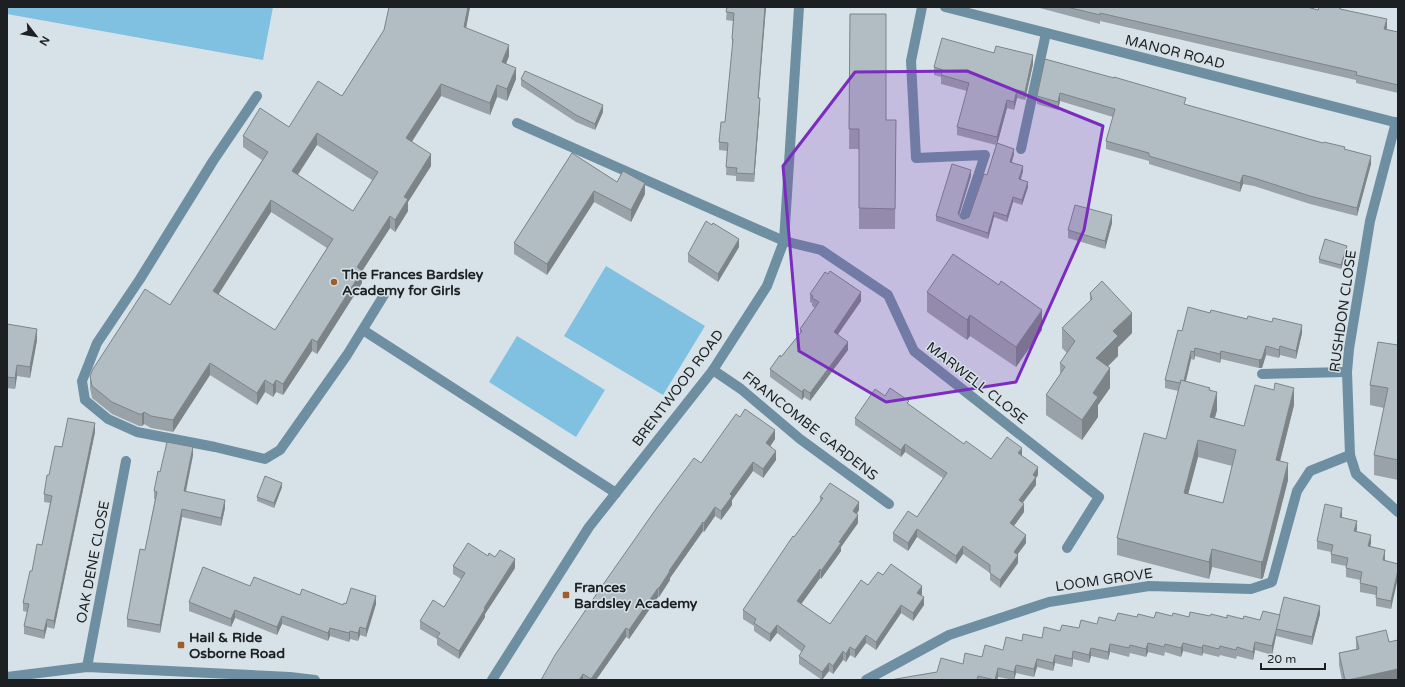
<svg xmlns="http://www.w3.org/2000/svg" width="1405" height="687" viewBox="0 0 1405 687" font-family="'Varela Round',sans-serif">
  <rect width="100%" height="100%" fill="#d7e2e8"/>
  <g fill="#80c0e1">
    <polygon points="7,7 273,7 263,60 7,14"/>
    <polygon points="606,266 705,326 663,395 564,336"/>
    <polygon points="517,336 605,390 576,437 489,382"/>
  </g>
  <g fill="none" stroke-linecap="round" stroke-linejoin="round">
    <g stroke="#6e8fa1" stroke-width="10">
      <polyline points="257,96 213,161 140,279 97,343 82,381 85,400 108,419 137,432 215,447 265,459 280,450 347,355 384,295"/>
      <polyline points="517,123 784,241"/>
      <polyline points="1021,149 1046,33"/>
      <polyline points="363,330 616,493"/>
    </g>
    <g stroke="#6e8fa1" stroke-width="10">
      <polyline points="922,7 911,61 916,158 985,155 964,218"/>
      <polyline points="945,7 1398,123"/>
      <polyline points="1396,122 1370,221 1349,349 1347,372 1350,455 1356,474 1398,512"/>
      <polyline points="784,241 821,250 888,295 914,351 1099,497 1067,548"/>
      <polyline points="713,370 741,389 800,439 889,504"/>
      <polyline points="1262,374 1347,372"/>
      <polyline points="87,667 126,461"/>
      <polyline points="7,677 87,667 290,677 315,680"/>
      <polyline points="866,680 949,635 1049,602 1149,586 1251,589 1272,582 1297,491 1310,471 1350,455"/>
    </g>
    <polyline stroke="#6e8fa1" stroke-width="10" points="492,680 589,527 713,370 767,286 784,241 799,7"/>
  </g>
  <g fill="#99a2a8" fill-rule="evenodd">
    <path d="M389,7H470L466,28L509,56L506,63L516,79L507,101L497,97L490,115L441,96L412,142L431,166L408,202V211L395,232L390,228L362,271V283L317,354L312,351L283,395L276,392L273,397L265,392L257,405L210,375L173,432L151,428L144,424L142,426H139L112,414L92,398L90,388V376L170,305L262,160L243,147V136L289,127L342,96L384,30ZM317,145L372,180L353,211L298,175ZM271,212L327,248L275,330L218,294Z"/>
    <polygon points="727,7 766,7 758,98 760,106 754,182 736,181 736,176 726,175 727,151 719,150 719,142 725,122 733,47 732,47 732,39 733,21 726,20"/>
    <polygon points="1036,7 1307,7 1318,10 1341,7 1341,9 1387,28 1386,29 1398,32 1398,93 1356,83 1356,80 1100,21 1100,24"/>
    <polygon points="850,14 886,120 896,120 895,229 859,229 859,149 849,149"/>
    <polygon points="994,53 1033,64 1025,100 1017,98 1014,110 1007,108 997,144 1014,154 1012,162 1023,171 1021,179 1028,187 1022,205 1013,202 1007,222 994,217 988,239 936,221 936,216 971,176 959,215 962,219 965,219 969,217 987,175 996,145 957,135 957,127 967,91 941,84 941,77 934,75 934,67"/>
    <polygon points="1045,59 1186,105 1345,149 1371,164 1357,216 1310,204 1254,186 1243,184 1240,192 1149,164 1149,161 1106,149 1106,141 1113,117 1060,101 1058,110 1037,104 1037,96"/>
    <polygon points="521,79 603,112 595,130 576,122 521,86"/>
    <polygon points="572,153 617,182 645,194 631,222 594,202 547,275 514,254 514,243"/>
    <polygon points="1112,223 1105,249 1068,238 1068,230"/>
    <polygon points="739,247 718,282 688,262 688,254"/>
    <polygon points="1347,250 1341,269 1319,263 1319,259"/>
    <polygon points="927,292 1042,330 1016,367 970,336 967,340 927,312"/>
    <polygon points="1090,293 1132,333 1118,347 1118,356 1108,366 1110,388 1098,405 1098,417 1082,440 1046,415 1046,395 1060,376 1060,363 1067,353 1062,348 1062,328 1090,302"/>
    <polygon points="810,294 861,301 838,334 848,350 810,401 804,397 802,400 770,377 770,369 781,357 800,333 800,329 815,308 812,306 812,303 810,302"/>
    <path d="M1210,313L1247,319L1302,333L1296,359L1280,355L1279,358L1266,355L1262,368H1259L1221,359L1220,363L1195,356L1194,360L1191,359L1186,381L1210,390L1217,410L1215,418L1244,426L1294,405L1280,461L1288,480L1263,578L1261,579L1212,567L1209,579L1117,555V538L1166,439L1178,391L1165,388V380L1182,331ZM1198,457L1232,466L1223,503L1188,494Z"/>
    <polygon points="7,324 37,340 30,378 17,376 15,389 7,388"/>
    <polygon points="1398,345 1398,480 1374,475 1374,455 1384,408 1370,405 1370,385"/>
    <polygon points="885,396 909,405 964,444 991,459 1022,456 1038,475 1036,478 1036,485 1022,503 1024,512 1014,526 1026,543 1018,554 1018,563 1000,588 990,580 990,573 963,554 956,564 917,537 908,551 893,541 893,533 917,517 943,478 905,452 901,457 855,425 855,418"/>
    <polygon points="740,417 775,439 770,447 776,460 763,478 753,471 732,500 732,505 721,520 715,516 704,532 703,531 670,578 670,580 659,597 658,597 629,639 626,637 596,680 541,680 701,463"/>
    <polygon points="95,432 54,629 47,627 44,639 24,634 24,626 27,612 23,611 23,603 32,571 42,545 50,503 44,502 44,494 49,475 62,447"/>
    <polygon points="193,455 186,492 225,508 221,526 182,517 160,633 127,627 127,619 145,550 155,499 154,499 154,491"/>
    <polygon points="282,487 274,508 257,501 257,497"/>
    <polygon points="820,497 859,510 857,514 858,523 841,547 841,551 821,579 820,578 801,604 830,624 868,585 883,575 922,594 921,595 924,605 913,621 901,613 876,650 866,643 855,658 850,655 846,662 843,660 833,674 829,671 822,680 799,664 799,656 802,652 777,633 770,642 754,631 754,626 743,619 743,610 820,501"/>
    <polygon points="1342,516 1341,518 1357,529 1356,532 1371,543 1370,547 1385,558 1385,561 1398,564 1391,609 1376,606 1376,595 1360,592 1360,580 1346,577 1346,566 1331,563 1331,552 1317,549 1317,541"/>
    <polygon points="488,556 495,557 515,568 485,614 485,617 459,659 437,645 437,639 420,629 420,621 444,607 461,579 453,574 453,566"/>
    <polygon points="250,586 300,595 343,605 346,604 376,604 366,637 360,635 358,641 350,639 349,642 330,636 328,641 282,624 277,635 235,618 231,627 189,611 189,602"/>
    <polygon points="1320,614 1312,645 1276,636 1272,655 1255,650 1253,660 1237,656 1236,659 1220,655 1219,657 1203,653 1202,656 1183,651 1181,657 1165,652 1164,656 1148,652 1146,657 1130,653 1129,657 1110,652 1108,660 1091,656 1089,663 1073,659 1072,667 1055,663 1053,671 1037,667 1034,677 1016,673 1014,680 998,677 997,680 890,680 937,672 963,664 1003,650 1022,641 1042,638 1060,631 1079,628 1097,624 1137,617 1154,618 1172,616 1189,617 1210,616 1260,620 1280,615"/>
    <polygon points="1356,637 1389,642 1398,680 1342,680 1339,665 1339,653 1356,649"/>
  </g>
  <g fill="#7d8488">
    <polygon points="468,7 470,7 464,39 464,27"/>
    <polygon points="765,7 766,7 758,106 758,98"/>
    <polygon points="1387,19 1387,28 1384,37 1384,29"/>
    <polygon points="509,45 509,56 502,74 502,62"/>
    <polygon points="1033,55 1033,64 1025,100 1025,92"/>
    <polygon points="516,68 516,79 507,101 507,89"/>
    <polygon points="441,84 441,96 406,150 406,138"/>
    <polygon points="497,85 497,97 490,115 490,103"/>
    <polygon points="1017,90 1017,98 1014,110 1014,102"/>
    <polygon points="1060,93 1060,101 1058,110 1058,102"/>
    <polygon points="760,98 760,106 754,182 754,174"/>
    <polygon points="1007,100 1007,108 997,145 997,137"/>
    <polygon points="603,105 603,112 595,130 595,124"/>
    <polygon points="317,133 317,145 292,183 292,171"/>
    <polygon points="1014,149 1014,154 1010,167 1010,162"/>
    <polygon points="431,154 431,166 408,202 408,211 395,232 395,220 404,197"/>
    <polygon points="1371,156 1371,164 1357,216 1357,208"/>
    <polygon points="1023,166 1023,171 1019,184 1019,179"/>
    <polygon points="971,170 971,176 958,219 958,214"/>
    <polygon points="1243,175 1243,184 1240,192 1240,183"/>
    <polygon points="1028,182 1028,187 1022,205 1022,200"/>
    <polygon points="645,183 645,194 631,222 631,210"/>
    <polygon points="594,191 594,202 547,275 547,264"/>
    <polygon points="1013,197 1013,202 1007,222 1007,216"/>
    <polygon points="271,200 271,212 213,303 213,291"/>
    <polygon points="994,212 994,217 988,239 988,233"/>
    <polygon points="1112,215 1112,223 1105,249 1105,241"/>
    <polygon points="390,216 390,228 357,279 357,267"/>
    <polygon points="739,239 739,247 718,282 718,274"/>
    <polygon points="1347,246 1347,250 1341,269 1341,265"/>
    <polygon points="362,271 362,283 317,354 317,342"/>
    <polygon points="861,292 861,301 834,340 834,332"/>
    <polygon points="1042,310 1042,330 1016,367 1016,347"/>
    <polygon points="1132,313 1132,333 1118,347 1118,356 1096,378 1096,358 1113,331"/>
    <polygon points="970,315 970,336 967,340 967,320"/>
    <polygon points="1302,325 1302,333 1296,359 1296,351"/>
    <polygon points="37,329 37,340 30,378 30,367"/>
    <polygon points="312,339 312,351 283,395 283,384"/>
    <polygon points="848,342 848,350 810,401 810,393"/>
    <polygon points="1266,346 1266,355 1262,368 1259,368 1259,360"/>
    <polygon points="1280,346 1280,355 1279,358 1279,350"/>
    <polygon points="1195,348 1195,356 1194,360 1194,352"/>
    <polygon points="1191,351 1191,359 1183,392 1183,384"/>
    <polygon points="1221,351 1221,359 1220,363 1220,354"/>
    <polygon points="210,363 210,375 173,432 173,420"/>
    <polygon points="17,365 17,376 15,389 15,378"/>
    <polygon points="1110,368 1110,388 1098,405 1098,417 1082,440 1082,420 1093,393"/>
    <polygon points="265,380 265,392 257,405 257,393"/>
    <polygon points="276,380 276,392 273,397 273,385"/>
    <polygon points="1294,388 1294,405 1276,477 1276,460"/>
    <polygon points="804,389 804,397 802,400 802,392"/>
    <polygon points="1217,392 1217,410 1210,434 1210,417"/>
    <polygon points="144,412 144,424 142,426 142,414"/>
    <polygon points="95,423 95,432 54,629 54,621"/>
    <polygon points="775,430 775,439 766,452 766,443"/>
    <polygon points="1198,440 1198,457 1184,510 1184,493"/>
    <polygon points="905,444 905,452 901,457 901,450"/>
    <polygon points="193,447 193,455 184,499 184,491"/>
    <polygon points="1022,448 1022,456 1018,453"/>
    <polygon points="776,451 776,460 763,478 763,469"/>
    <polygon points="753,462 753,471 732,500 732,505 721,520 721,511 730,494"/>
    <polygon points="1288,463 1288,480 1263,578 1261,579 1261,562"/>
    <polygon points="1038,467 1038,475 1036,478 1036,485 1019,508 1019,500 1033,475"/>
    <polygon points="282,483 282,487 274,508 274,503"/>
    <polygon points="225,500 225,508 221,526 221,518"/>
    <polygon points="859,502 859,510 853,519 853,511"/>
    <polygon points="1024,504 1024,512 1010,531 1010,523"/>
    <polygon points="715,507 715,516 704,532 704,523"/>
    <polygon points="1342,508 1342,516 1340,525 1340,517"/>
    <polygon points="182,509 182,517 160,633 160,625"/>
    <polygon points="858,515 858,523 841,547 841,551 821,579 821,571 839,542"/>
    <polygon points="1357,521 1357,529 1354,539 1354,531"/>
    <polygon points="703,522 703,531 670,578 670,580 659,597 659,588 669,571"/>
    <polygon points="917,529 917,537 908,551 908,543"/>
    <polygon points="1026,535 1026,543 1014,559 1014,552"/>
    <polygon points="1371,535 1371,543 1368,554 1368,546"/>
    <polygon points="963,546 963,554 956,564 956,556"/>
    <polygon points="1212,549 1212,567 1209,579 1209,562"/>
    <polygon points="1385,550 1385,558 1383,568 1383,560"/>
    <polygon points="1018,555 1018,563 1000,588 1000,580"/>
    <polygon points="515,559 515,568 485,614 485,617 459,659 459,651 484,608"/>
    <polygon points="820,569 820,578 797,610 797,601"/>
    <polygon points="1398,570 1398,578 1391,609 1391,601"/>
    <polygon points="922,586 922,594 917,601 917,593"/>
    <polygon points="658,588 658,597 629,639 629,630"/>
    <polygon points="376,596 376,604 366,637 366,629"/>
    <polygon points="924,597 924,605 913,621 913,613"/>
    <polygon points="901,605 901,613 876,650 876,642"/>
    <polygon points="1320,606 1320,614 1312,645 1312,637"/>
    <polygon points="235,610 235,618 231,627 231,619"/>
    <polygon points="1280,615 1276,629 1276,636 1272,655 1272,646"/>
    <polygon points="282,616 282,624 277,635 277,627"/>
    <polygon points="47,619 47,627 44,639 44,631"/>
    <polygon points="777,625 777,633 770,642 770,634"/>
    <polygon points="360,627 360,635 358,641 358,633"/>
    <polygon points="330,628 330,636 328,641 328,633"/>
    <polygon points="626,628 626,637 596,680 591,680 591,679"/>
    <polygon points="350,631 350,639 349,642 349,633"/>
    <polygon points="866,635 866,643 855,658 855,650"/>
    <polygon points="1255,642 1255,650 1253,660 1253,652"/>
    <polygon points="1148,643 1148,652 1146,657 1146,649"/>
    <polygon points="1183,643 1183,651 1181,657 1181,648"/>
    <polygon points="1110,644 1110,652 1108,660 1108,652"/>
    <polygon points="1203,645 1203,653 1202,656 1202,648"/>
    <polygon points="850,647 850,655 846,662 846,654"/>
    <polygon points="1091,648 1091,656 1089,663 1089,655"/>
    <polygon points="843,651 843,660 833,674 833,666"/>
    <polygon points="1073,651 1073,659 1072,667 1072,659"/>
    <polygon points="1055,655 1055,663 1053,671 1053,663"/>
    <polygon points="1037,659 1037,667 1034,677 1034,669"/>
    <polygon points="829,663 829,671 822,680 822,672"/>
    <polygon points="1016,665 1016,673 1014,680 1014,672"/>
    <polygon points="998,668 998,677 997,680 995,680"/>
    <polygon points="1398,669 1398,680 1348,680"/>
    <polygon points="583,674 583,680 579,680"/>
  </g>
  <g fill="#b2bcc3" stroke="#7d8488" fill-rule="evenodd">
    <path d="M389,7H468L464,27L509,45L502,62L516,68L507,89L497,85L490,103L441,84L406,138L431,154L404,197L408,199L395,220L390,216L357,267L362,271L317,342L312,339L283,384L276,380L273,385L265,380L257,393L210,363L173,420L151,416L144,412L142,414H139L112,402L92,386L90,376L93,369L145,289L170,305L268,152L243,136L260,108L289,127L318,81L342,96L384,30ZM317,133L378,172L353,211L292,171ZM271,200L333,239L275,330L213,291Z"/>
    <polygon points="727,7 765,7 758,98 760,98 754,174 736,173 737,168 726,167 728,143 719,142 721,122 725,122 733,39 732,39 734,13 726,12"/>
    <polygon points="1067,7 1307,7 1318,10 1319,7 1340,7 1340,9 1387,19 1384,29 1398,32 1398,85 1356,75 1357,72 1100,13 1100,15"/>
    <polygon points="850,14 886,14 886,120 896,120 895,209 859,208 859,129 849,129"/>
    <polygon points="942,38 994,53 996,46 1033,55 1025,92 1017,90 1014,102 1007,100 997,137 957,127 969,83 941,75 943,70 934,67"/>
    <polygon points="1045,59 1114,78 1114,77 1186,98 1184,104 1323,143 1324,142 1345,147 1344,149 1371,156 1357,208 1310,196 1254,178 1243,175 1240,183 1149,156 1149,153 1106,141 1115,109 1060,93 1058,102 1037,96"/>
    <polygon points="525,71 603,105 595,124 576,115 521,79"/>
    <polygon points="997,143 1014,149 1010,162 1023,166 1019,179 1028,182 1022,200 1013,197 1007,216 994,212 988,233 936,216 952,164 971,170 958,214 962,219 965,219 969,217 984,174 987,175"/>
    <polygon points="572,153 617,182 623,171 645,183 631,210 594,191 547,264 514,243"/>
    <polygon points="1075,205 1112,215 1105,241 1068,230"/>
    <polygon points="706,221 712,225 713,223 739,239 718,274 688,254"/>
    <polygon points="1325,239 1347,246 1341,265 1319,259"/>
    <polygon points="953,254 999,285 1001,281 1042,310 1016,347 970,315 967,320 927,292"/>
    <polygon points="830,271 861,292 834,332 848,342 810,393 804,389 802,392 770,369 780,355 781,357 802,331 800,329 819,302 812,298 813,296 810,294 825,272 828,274"/>
    <polygon points="1102,281 1132,313 1113,331 1118,336 1096,358 1110,368 1093,393 1098,397 1082,420 1046,395 1065,367 1060,363 1075,341 1062,328 1092,299 1090,293"/>
    <polygon points="1188,307 1210,313 1211,310 1247,319 1248,316 1272,322 1273,318 1302,325 1296,351 1280,346 1279,350 1266,346 1262,359 1259,360 1221,351 1220,354 1195,348 1194,352 1191,351 1184,381 1181,380 1180,383 1165,380 1178,330 1182,331"/>
    <polygon points="7,324 37,329 30,367 17,365 15,378 7,377"/>
    <polygon points="1378,342 1398,345 1398,460 1374,455 1388,388 1370,385"/>
    <path d="M1181,380L1210,388L1209,390L1217,392L1210,417L1244,426L1255,385L1274,390L1275,383L1294,388L1276,460L1288,463L1263,561L1261,562L1212,549L1209,562L1117,538L1144,433L1166,439ZM1198,440L1236,450L1223,503L1184,493Z"/>
    <polygon points="890,388 909,401 907,403 964,444 966,441 991,459 1007,437 1022,448 1018,453 1038,467 1033,475 1036,477 1019,500 1024,504 1010,523 1026,535 1014,552 1018,555 1000,580 990,573 990,565 963,546 956,556 917,529 908,543 893,533 908,511 917,517 947,473 905,444 901,450 855,418 875,389 885,396"/>
    <polygon points="745,409 775,430 766,443 776,451 763,469 753,462 730,494 732,496 721,511 715,507 704,523 703,522 669,571 670,571 659,588 658,588 629,630 626,628 591,679 583,674 579,680 541,680 555,655 602,586 656,509 694,458 701,463 736,414 740,417"/>
    <polygon points="68,418 95,423 54,621 47,619 44,631 24,626 29,604 23,603 30,571 32,571 37,544 42,545 52,496 44,494 47,475 49,475 55,446 62,447"/>
    <polygon points="167,442 193,447 184,491 225,500 221,518 182,509 160,625 127,619 140,549 145,550 157,492 154,491 158,471 160,472"/>
    <polygon points="265,476 282,483 274,503 257,497"/>
    <polygon points="830,483 859,502 853,511 858,515 839,542 841,543 821,571 820,569 797,601 830,624 861,580 868,585 878,572 883,575 891,564 922,586 917,593 924,597 913,613 901,605 876,642 866,635 855,650 850,647 846,654 843,651 833,666 829,663 822,672 799,656 805,646 777,625 770,634 754,623 756,619 743,610 793,536 794,537 823,498 820,497"/>
    <polygon points="1325,504 1342,508 1340,517 1357,521 1354,531 1371,535 1368,546 1385,550 1383,560 1398,564 1398,570 1391,601 1376,598 1377,587 1360,583 1362,572 1346,568 1348,558 1331,554 1333,545 1317,541"/>
    <polygon points="468,543 488,556 489,553 495,557 500,550 515,559 484,608 485,609 459,651 437,637 440,633 420,621 433,600 444,607 465,573 453,566"/>
    <polygon points="203,567 250,586 254,577 300,595 302,589 343,605 344,603 346,604 351,588 376,596 366,629 360,627 358,633 350,631 349,633 330,628 328,633 282,616 277,627 235,610 231,619 189,602"/>
    <polygon points="1284,597 1320,606 1312,637 1276,629"/>
    <polygon points="1263,611 1280,615 1272,646 1255,642 1253,652 1237,647 1236,650 1220,646 1219,649 1203,645 1202,648 1183,643 1181,648 1165,644 1164,647 1148,643 1146,649 1130,645 1129,648 1110,644 1108,652 1091,648 1089,655 1073,651 1072,659 1055,655 1053,663 1037,659 1034,669 1016,665 1014,672 998,668 995,680 978,676 977,680 890,680 937,672 941,658 963,664 965,653 982,657 985,645 1003,650 1006,637 1022,641 1023,634 1042,638 1044,627 1060,631 1062,625 1079,628 1081,620 1097,624 1099,617 1115,621 1118,613 1137,617 1138,614 1154,618 1156,612 1172,616 1173,613 1189,617 1190,612 1210,616 1211,614 1227,618 1227,615 1243,619 1244,616 1260,620"/>
    <polygon points="1386,630 1389,642 1398,640 1398,669 1348,680 1345,680 1339,653 1359,649 1356,637"/>
  </g>
  <path fill="#7b2cbf" fill-opacity="0.2" stroke="#7b2cbf" stroke-width="3" stroke-linejoin="round" d="M967,71L1103,126L1084,230L1016,382L886,402L799,351L783,166L855,72Z"/>
  <g fill="#a15c2e" stroke="#d7e2e8" stroke-width="1.5">
    <circle cx="334" cy="282" r="4"/>
    <rect x="562" y="591" width="8" height="8" rx="2"/>
    <rect x="177" y="641" width="8" height="8" rx="2"/>
  </g>
  <g text-anchor="middle" dominant-baseline="central" stroke-width="3" stroke-linejoin="round" paint-order="stroke">
    <g font-size="14" fill="#1c2022" stroke="#d7e2e8">
      <text transform="translate(1175 52) rotate(14)">MANOR ROAD</text>
      <text transform="translate(1343 311) rotate(-82)">RUSHDON CLOSE</text>
      <text transform="translate(977 383) rotate(38)">MARWELL CLOSE</text>
      <text transform="translate(678 388) rotate(-53)">BRENTWOOD ROAD</text>
      <text transform="translate(810 426) rotate(38)">FRANCOMBE GARDENS</text>
      <text transform="translate(93 562) rotate(-79)">OAK DENE CLOSE</text>
      <text transform="translate(1104 580) rotate(-8)">LOOM GROVE</text>
    </g>
    <g font-size="14" font-weight="bold" fill="#1c2022" stroke="#d7e2e8" text-anchor="start">
      <text x="342" y="274">The Frances Bardsley<tspan x="342" dy="16">Academy for Girls</tspan></text>
      <text x="574" y="587">Frances<tspan x="574" dy="16">Bardsley Academy</tspan></text>
      <text x="189" y="637">Hail &amp; Ride<tspan x="189" dy="16">Osborne Road</tspan></text>
    </g>
  </g>
  <rect width="1405" height="687" fill="none" stroke="#1c2022" stroke-width="16"/>
  <g transform="translate(36 36) rotate(121)" stroke="#d7e2e8" stroke-width="3" paint-order="stroke">
  <path d="M0-3L7 15L0 10L-7 15Z" fill="#1c2022"/>
  <text y="-6" font-size="11" font-weight="bold" text-anchor="middle" fill="#1c2022">N</text>
  </g>
  <path d="M1261 663v6h64v-6" fill="none" stroke="#1c2022" stroke-width="2"/>
  <text x="1267" y="663" font-size="12" fill="#1c2022" stroke="#d7e2e8" stroke-width="3" paint-order="stroke">20 m</text>
</svg>
